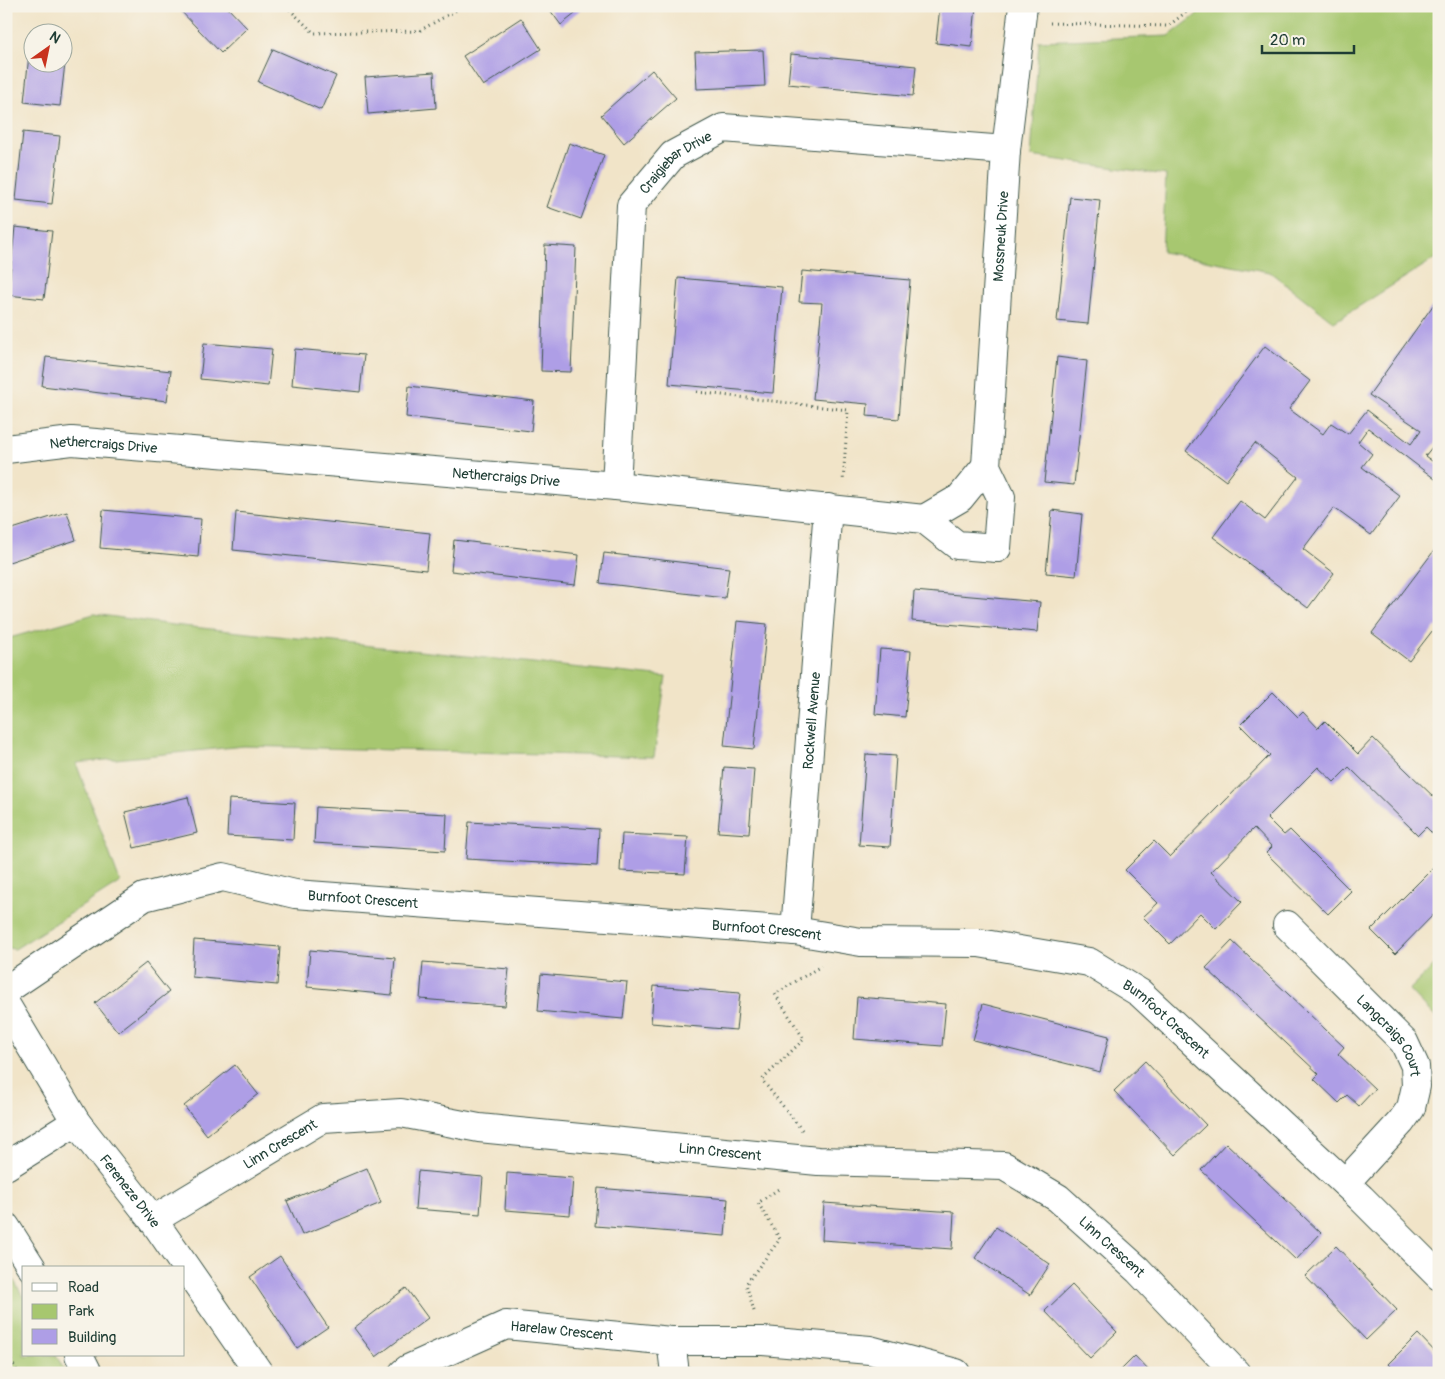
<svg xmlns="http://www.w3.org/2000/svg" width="1445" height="1379" viewBox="0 0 1445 1379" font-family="Pangolin,sans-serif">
  <rect width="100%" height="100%" fill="#f7f3e8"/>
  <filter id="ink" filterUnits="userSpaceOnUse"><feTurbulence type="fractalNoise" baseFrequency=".02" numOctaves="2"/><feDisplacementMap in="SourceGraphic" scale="10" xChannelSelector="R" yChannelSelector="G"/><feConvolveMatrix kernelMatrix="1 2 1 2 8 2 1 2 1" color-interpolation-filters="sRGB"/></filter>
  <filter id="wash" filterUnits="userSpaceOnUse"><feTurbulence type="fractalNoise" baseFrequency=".0096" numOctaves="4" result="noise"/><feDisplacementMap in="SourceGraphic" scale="20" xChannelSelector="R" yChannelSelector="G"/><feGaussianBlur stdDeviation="1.12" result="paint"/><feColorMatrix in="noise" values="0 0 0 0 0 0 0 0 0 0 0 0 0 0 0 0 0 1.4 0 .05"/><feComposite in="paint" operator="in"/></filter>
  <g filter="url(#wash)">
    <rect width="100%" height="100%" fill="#f1e4c8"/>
    <g fill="#a7c76f" stroke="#638252">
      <polygon points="1208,6 1439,6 1439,256 1334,322 1270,272 1162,252 1166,175 1031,156 1039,41 1169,36"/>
      <polygon points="94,614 173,625 666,677 654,757 244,746 76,763 120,882 15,949 6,948 6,639"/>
      <polygon points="1439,961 1439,1021 1409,990"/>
      <polygon points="6,1267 24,1298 24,1355 56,1355 66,1373 6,1373"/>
    </g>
    <g id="blocks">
      <g fill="#ae9ee6">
        <polygon points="176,6 226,6 247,28 221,53"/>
        <polygon points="547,6 585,6 561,25"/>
        <polygon points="940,6 976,6 972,47 936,43"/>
        <polygon points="521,18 541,49 483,86 463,56"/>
        <polygon points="31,36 32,36 32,62 62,62 62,37 68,38 60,106 24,102"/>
        <polygon points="273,49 336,76 321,110 258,82"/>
        <polygon points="763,50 765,86 697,89 695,52"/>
        <polygon points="791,54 916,66 913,96 788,84"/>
        <polygon points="652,70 676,98 624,143 601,115"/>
        <polygon points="434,72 436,108 368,114 365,77"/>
        <polygon points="23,132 60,136 52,204 16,200"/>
        <polygon points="569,143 604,155 581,219 547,207"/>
        <polygon points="1070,197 1100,200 1088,324 1057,321"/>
        <polygon points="15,227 52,231 44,299 8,295"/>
        <polygon points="545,245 576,247 571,372 541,371"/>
        <polygon points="802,271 910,280 899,419 867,416 868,404 813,399 822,303 799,302"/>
        <polygon points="678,278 782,287 773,393 669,384"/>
        <polygon points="1439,297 1439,443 1437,441 1425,456 1439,466 1439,482 1368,428 1358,442 1372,454 1362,467 1400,496 1371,535 1334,508 1303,549 1334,573 1308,608 1213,537 1240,501 1265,520 1298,477 1255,443 1226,481 1186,451 1265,346 1310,381 1289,409 1323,434 1331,423 1348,434 1367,410 1411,444 1421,430 1369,395"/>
        <polygon points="204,343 272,349 268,386 200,379"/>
        <polygon points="295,349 364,355 360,392 292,385"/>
        <polygon points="46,357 171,371 167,401 42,386"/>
        <polygon points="1057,357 1087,361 1074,485 1044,482"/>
        <polygon points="409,386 534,401 531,431 406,417"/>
        <polygon points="103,510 201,519 198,557 100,548"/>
        <polygon points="1052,510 1082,514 1076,576 1046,573"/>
        <polygon points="67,512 76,540 6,563 6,531"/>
        <polygon points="236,512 430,533 426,570 233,550"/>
        <polygon points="454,540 579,555 575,585 451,571"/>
        <polygon points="1439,544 1439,629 1436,626 1409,661 1372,633"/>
        <polygon points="604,553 729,568 725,598 600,583"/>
        <polygon points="914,591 1040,602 1037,632 912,621"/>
        <polygon points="737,621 767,624 754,749 724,746"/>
        <polygon points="880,649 911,651 905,717 875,714"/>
        <polygon points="1273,692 1298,717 1303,712 1318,728 1325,721 1358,754 1373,738 1439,802 1439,840 1426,827 1418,835 1349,767 1334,782 1318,767 1267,818 1284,835 1290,830 1351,891 1328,914 1266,853 1272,847 1254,828 1211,872 1242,902 1216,929 1200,913 1170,944 1143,917 1158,903 1125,870 1154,841 1170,857 1270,755 1240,725"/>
        <polygon points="866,754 896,756 890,847 859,845"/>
        <polygon points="724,767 754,769 749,834 718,832"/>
        <polygon points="188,797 197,833 134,848 125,812"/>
        <polygon points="229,799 295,803 293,840 227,836"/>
        <polygon points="316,807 447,814 445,851 314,843"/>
        <polygon points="469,822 599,829 597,866 466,859"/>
        <polygon points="622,834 688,837 685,874 620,871"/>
        <polygon points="1439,862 1439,909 1395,954 1371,930"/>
        <polygon points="194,940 280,947 277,985 192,977"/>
        <polygon points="1232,941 1344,1047 1338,1054 1375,1089 1359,1106 1347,1095 1339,1103 1314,1079 1319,1074 1206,968"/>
        <polygon points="310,950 395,958 392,995 307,987"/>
        <polygon points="423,962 509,969 505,1006 420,999"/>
        <polygon points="146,963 169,992 118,1032 95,1003"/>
        <polygon points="541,974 627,982 623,1019 538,1011"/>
        <polygon points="654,986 740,993 736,1030 651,1023"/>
        <polygon points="857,997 946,1004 942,1046 854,1039"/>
        <polygon points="983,1004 1109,1036 1100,1072 973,1040"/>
        <polygon points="1145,1061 1206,1125 1175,1155 1114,1091"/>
        <polygon points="235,1065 258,1094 207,1135 184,1106"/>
        <polygon points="1226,1143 1321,1233 1296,1260 1201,1170"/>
        <polygon points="367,1168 381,1203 302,1235 287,1201"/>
        <polygon points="418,1171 483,1177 480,1214 415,1209"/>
        <polygon points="507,1173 573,1178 570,1215 505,1210"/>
        <polygon points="598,1188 728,1199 725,1236 595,1226"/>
        <polygon points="824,1203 954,1212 952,1249 822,1240"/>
        <polygon points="996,1227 1050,1264 1030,1295 975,1258"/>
        <polygon points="1336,1246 1397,1310 1366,1340 1305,1276"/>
        <polygon points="280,1256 328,1327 297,1348 250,1277"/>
        <polygon points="1072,1285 1117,1332 1090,1358 1045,1311"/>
        <polygon points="406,1288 428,1318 376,1357 354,1328"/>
        <polygon points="1418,1334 1439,1356 1439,1373 1396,1373 1388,1364"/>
        <polygon points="1135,1356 1151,1373 1118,1373"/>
      </g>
    </g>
  </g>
  <g filter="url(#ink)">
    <use href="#blocks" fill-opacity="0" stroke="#3e564a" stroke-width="1"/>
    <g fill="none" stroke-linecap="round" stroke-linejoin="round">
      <defs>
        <g id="minor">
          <path id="s1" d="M6,449L72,441L616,486L924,519L957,545L997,548L1001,497L986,466L1006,150L1023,6"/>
          <path id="s2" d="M616,486L631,205L673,155L723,128L1006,150"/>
          <polyline points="924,519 960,498 986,466"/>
          <path id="s3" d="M1287,925L1404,1042L1415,1066L1416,1086L1411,1108L1401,1122L1345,1183"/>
          <path id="s4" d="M795,931L828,508"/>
          <path id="s5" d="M6,990L144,897L223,877L295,894L795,931L861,942L979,943L1089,962L1140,993L1361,1198L1439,1276"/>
          <path id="s6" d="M6,1005L76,1122L153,1220L259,1373"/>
          <polyline points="6,1166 76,1122"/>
          <path id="s7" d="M153,1220L323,1118L401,1113L479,1128L818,1161L1004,1166L1058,1198L1138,1270L1236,1373"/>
          <polyline points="6,1227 32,1268"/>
          <polyline points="671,1341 675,1373"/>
          <polyline points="79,1355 88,1373"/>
          <path id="s8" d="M403,1373L408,1369L506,1325L671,1341H763L870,1350L956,1373"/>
        </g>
      </defs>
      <use href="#minor" stroke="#3e564a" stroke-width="30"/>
      <g stroke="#3e564a" stroke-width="3" stroke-dasharray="1 4" stroke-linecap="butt">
        <polyline points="286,6 314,33 419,31 464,6"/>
        <polyline points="1050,23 1168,26 1194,6"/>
        <polyline points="697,392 848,410 843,482"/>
        <polyline points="802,1130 762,1080 804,1039 775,994 821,966"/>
        <polyline points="754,1311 746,1284 780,1239 758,1203 780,1188"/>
        <polyline points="6,1352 18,1373"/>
      </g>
      <use href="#minor" stroke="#fff" stroke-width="28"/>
    </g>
  </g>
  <g text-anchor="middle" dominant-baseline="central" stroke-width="4" stroke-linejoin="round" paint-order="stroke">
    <g font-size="14" fill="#1f3d34" stroke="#f7f3e8">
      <text stroke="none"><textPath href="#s2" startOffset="344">Craigiebar Drive</textPath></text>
      <text stroke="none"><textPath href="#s1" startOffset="1320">Mossneuk Drive</textPath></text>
      <text stroke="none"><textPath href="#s1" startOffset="98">Nethercraigs Drive</textPath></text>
      <text stroke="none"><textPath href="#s1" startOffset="502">Nethercraigs Drive</textPath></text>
      <text stroke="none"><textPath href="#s4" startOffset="211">Rockwell Avenue</textPath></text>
      <text stroke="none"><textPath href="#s5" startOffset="390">Burnfoot Crescent</textPath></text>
      <text stroke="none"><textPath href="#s5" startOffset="795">Burnfoot Crescent</textPath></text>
      <text stroke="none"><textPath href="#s5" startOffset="1216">Burnfoot Crescent</textPath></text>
      <text stroke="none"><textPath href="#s3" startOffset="152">Langcraigs Court</textPath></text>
      <text stroke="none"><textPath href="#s7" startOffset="148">Linn Crescent</textPath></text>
      <text stroke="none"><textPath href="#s7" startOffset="598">Linn Crescent</textPath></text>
      <text stroke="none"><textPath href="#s6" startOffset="224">Fereneze Drive</textPath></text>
      <text stroke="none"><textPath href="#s7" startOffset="1018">Linn Crescent</textPath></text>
      <text stroke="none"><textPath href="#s8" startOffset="170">Harelaw Crescent</textPath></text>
    </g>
  </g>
  <rect width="1445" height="1379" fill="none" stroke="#f7f3e8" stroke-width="25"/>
  <rect x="22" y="1266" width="162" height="90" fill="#f7f3e8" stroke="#a1aaa0"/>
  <rect x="32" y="1283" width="25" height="8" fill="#ffffff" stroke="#a1aaa0"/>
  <text x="68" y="1292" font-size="15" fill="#1f3d34">Road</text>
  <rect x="32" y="1304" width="25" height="15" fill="#a7c76f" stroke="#a1aaa0"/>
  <text x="68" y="1316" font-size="15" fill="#1f3d34">Park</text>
  <rect x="32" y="1329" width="25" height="15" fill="#ae9ee6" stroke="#a1aaa0"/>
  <text x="68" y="1342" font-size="15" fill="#1f3d34">Building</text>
  <g transform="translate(48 48) rotate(33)"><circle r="24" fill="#f7f3e8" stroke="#a1aaa0"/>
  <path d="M0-4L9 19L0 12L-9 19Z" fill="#c8321e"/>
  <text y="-8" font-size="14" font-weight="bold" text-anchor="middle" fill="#1f3d34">N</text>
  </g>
  <path d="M1262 45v8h92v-8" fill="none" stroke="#1f3d34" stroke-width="2.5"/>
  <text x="1270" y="45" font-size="15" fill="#1f3d34" stroke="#f7f3e8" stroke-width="4" paint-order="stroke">20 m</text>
</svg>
